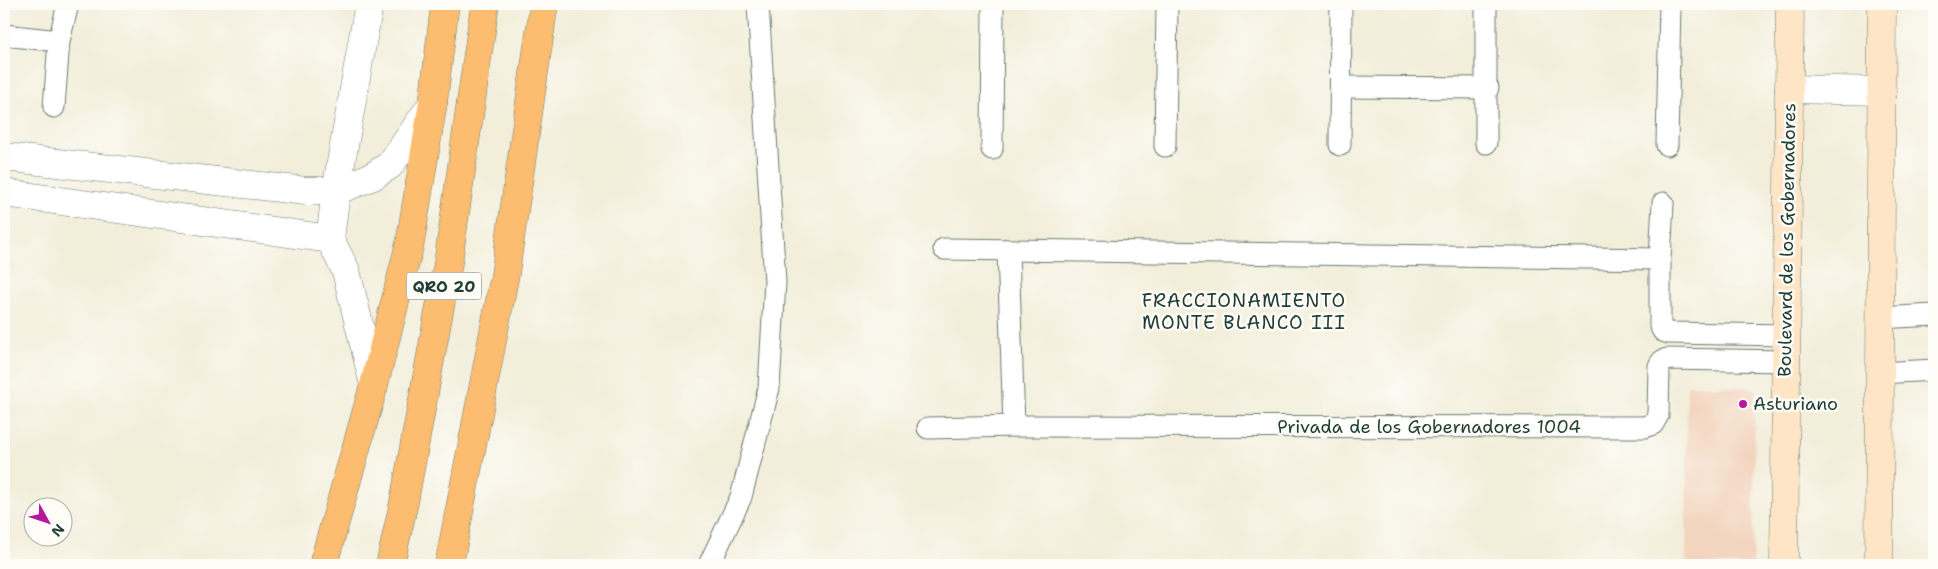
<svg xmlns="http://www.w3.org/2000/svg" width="1938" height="569" viewBox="0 0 1938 569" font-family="'Shantell Sans',sans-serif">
  <rect width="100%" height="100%" fill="#fdfcf7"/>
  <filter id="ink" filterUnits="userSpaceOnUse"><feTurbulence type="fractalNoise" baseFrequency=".02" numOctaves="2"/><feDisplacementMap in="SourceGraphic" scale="10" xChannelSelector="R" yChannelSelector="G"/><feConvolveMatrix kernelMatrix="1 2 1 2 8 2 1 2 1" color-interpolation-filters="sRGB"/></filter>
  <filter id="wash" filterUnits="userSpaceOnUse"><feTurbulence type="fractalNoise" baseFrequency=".0096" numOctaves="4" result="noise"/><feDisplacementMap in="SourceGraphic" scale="20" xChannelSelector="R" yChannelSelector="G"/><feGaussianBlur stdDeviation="1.12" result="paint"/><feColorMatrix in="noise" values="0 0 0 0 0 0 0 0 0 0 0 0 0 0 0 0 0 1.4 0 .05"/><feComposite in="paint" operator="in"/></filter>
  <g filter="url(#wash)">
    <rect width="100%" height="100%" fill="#f3eeda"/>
    <polygon fill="#f3d4be" points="1687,385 1755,388 1753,565 1686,565"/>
  </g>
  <g filter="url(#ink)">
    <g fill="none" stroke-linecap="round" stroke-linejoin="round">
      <defs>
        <g id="minor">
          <polyline points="1486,4 1486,143"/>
          <polyline points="4,35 59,41"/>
          <polyline points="1341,87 1488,88"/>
          <polyline points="54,107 59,41 68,4"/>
          <polyline points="1340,145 1341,4"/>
          <polyline points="1667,145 1670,4"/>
          <polyline points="1165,146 1167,4"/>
          <polyline points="992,149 993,4"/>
          <polyline points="1663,203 1660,259 1660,325 1663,331 1669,333 1786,335"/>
          <polyline points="944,249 1660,259"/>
          <polyline points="1008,251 1014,426"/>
          <polyline points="1880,318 1934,315"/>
          <polyline points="1880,373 1934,370"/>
          <polyline points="928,428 1014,426 1644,427 1653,424 1658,415 1659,366 1662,361 1667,359 1786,361"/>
          <polyline points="709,565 741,497 769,388 775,282 758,4"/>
        </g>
        <g id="tertiary">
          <polyline points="1789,89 1882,91"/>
          <polyline points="4,157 306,191 336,191 373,176 390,165 433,103"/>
          <polyline points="4,193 330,239"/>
          <polyline points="330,239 336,191 369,4"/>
          <polyline points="330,239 346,271 374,385"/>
        </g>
        <g id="secondary">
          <polyline points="1784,565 1790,4"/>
          <polyline points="1879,565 1882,4"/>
        </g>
        <g id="trunk">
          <polyline points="323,565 374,385 410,243 433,103 445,4"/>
          <polyline points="390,565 404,502 448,263 485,4"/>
          <polyline points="449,565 505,274 544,4"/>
        </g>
      </defs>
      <use href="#minor" stroke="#697b6e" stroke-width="23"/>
      <use href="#tertiary" stroke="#697b6e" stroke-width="29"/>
      <use href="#secondary" stroke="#697b6e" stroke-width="29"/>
      <use href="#trunk" stroke="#697b6e" stroke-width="29"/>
      <use href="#minor" stroke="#fff" stroke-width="21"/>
      <use href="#tertiary" stroke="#fff" stroke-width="28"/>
      <use href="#secondary" stroke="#fee5c5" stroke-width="28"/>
      <use href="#trunk" stroke="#fcbd6f" stroke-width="28"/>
    </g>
  </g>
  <circle fill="#b5179e" stroke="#fdfcf7" stroke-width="2" cx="1743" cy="404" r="5"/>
  <g text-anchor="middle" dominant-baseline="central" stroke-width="5" stroke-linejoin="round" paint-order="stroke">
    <rect fill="#fdfcf7" stroke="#62766e" stroke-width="1" x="406.5" y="272.5" width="75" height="27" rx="4"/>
    <g font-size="16" font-weight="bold" fill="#1f3d34">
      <text x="444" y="286">QRO 20</text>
    </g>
    <g font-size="18" fill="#1f3d34" stroke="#fdfcf7">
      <text transform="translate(1787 240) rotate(-89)">Boulevard de los Gobernadores</text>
      <text x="1429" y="427">Privada de los Gobernadores 1004</text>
    </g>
    <g font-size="18" fill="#1f3d34" stroke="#fdfcf7" text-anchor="start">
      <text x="1753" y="404">Asturiano</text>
    </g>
    <g font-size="19" letter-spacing="1" fill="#1f3d34" stroke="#fdfcf7">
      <text x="1244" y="300">FRACCIONAMIENTO<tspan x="1244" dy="22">MONTE BLANCO III</tspan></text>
    </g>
  </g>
  <rect width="1938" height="569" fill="none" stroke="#fdfcf7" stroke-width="20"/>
  <g transform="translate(48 522) rotate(130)"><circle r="24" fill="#fdfcf7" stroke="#a4b0a9"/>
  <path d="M0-4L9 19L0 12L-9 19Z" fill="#b5179e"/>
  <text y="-8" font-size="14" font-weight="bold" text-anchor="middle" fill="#1f3d34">N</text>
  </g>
</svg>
